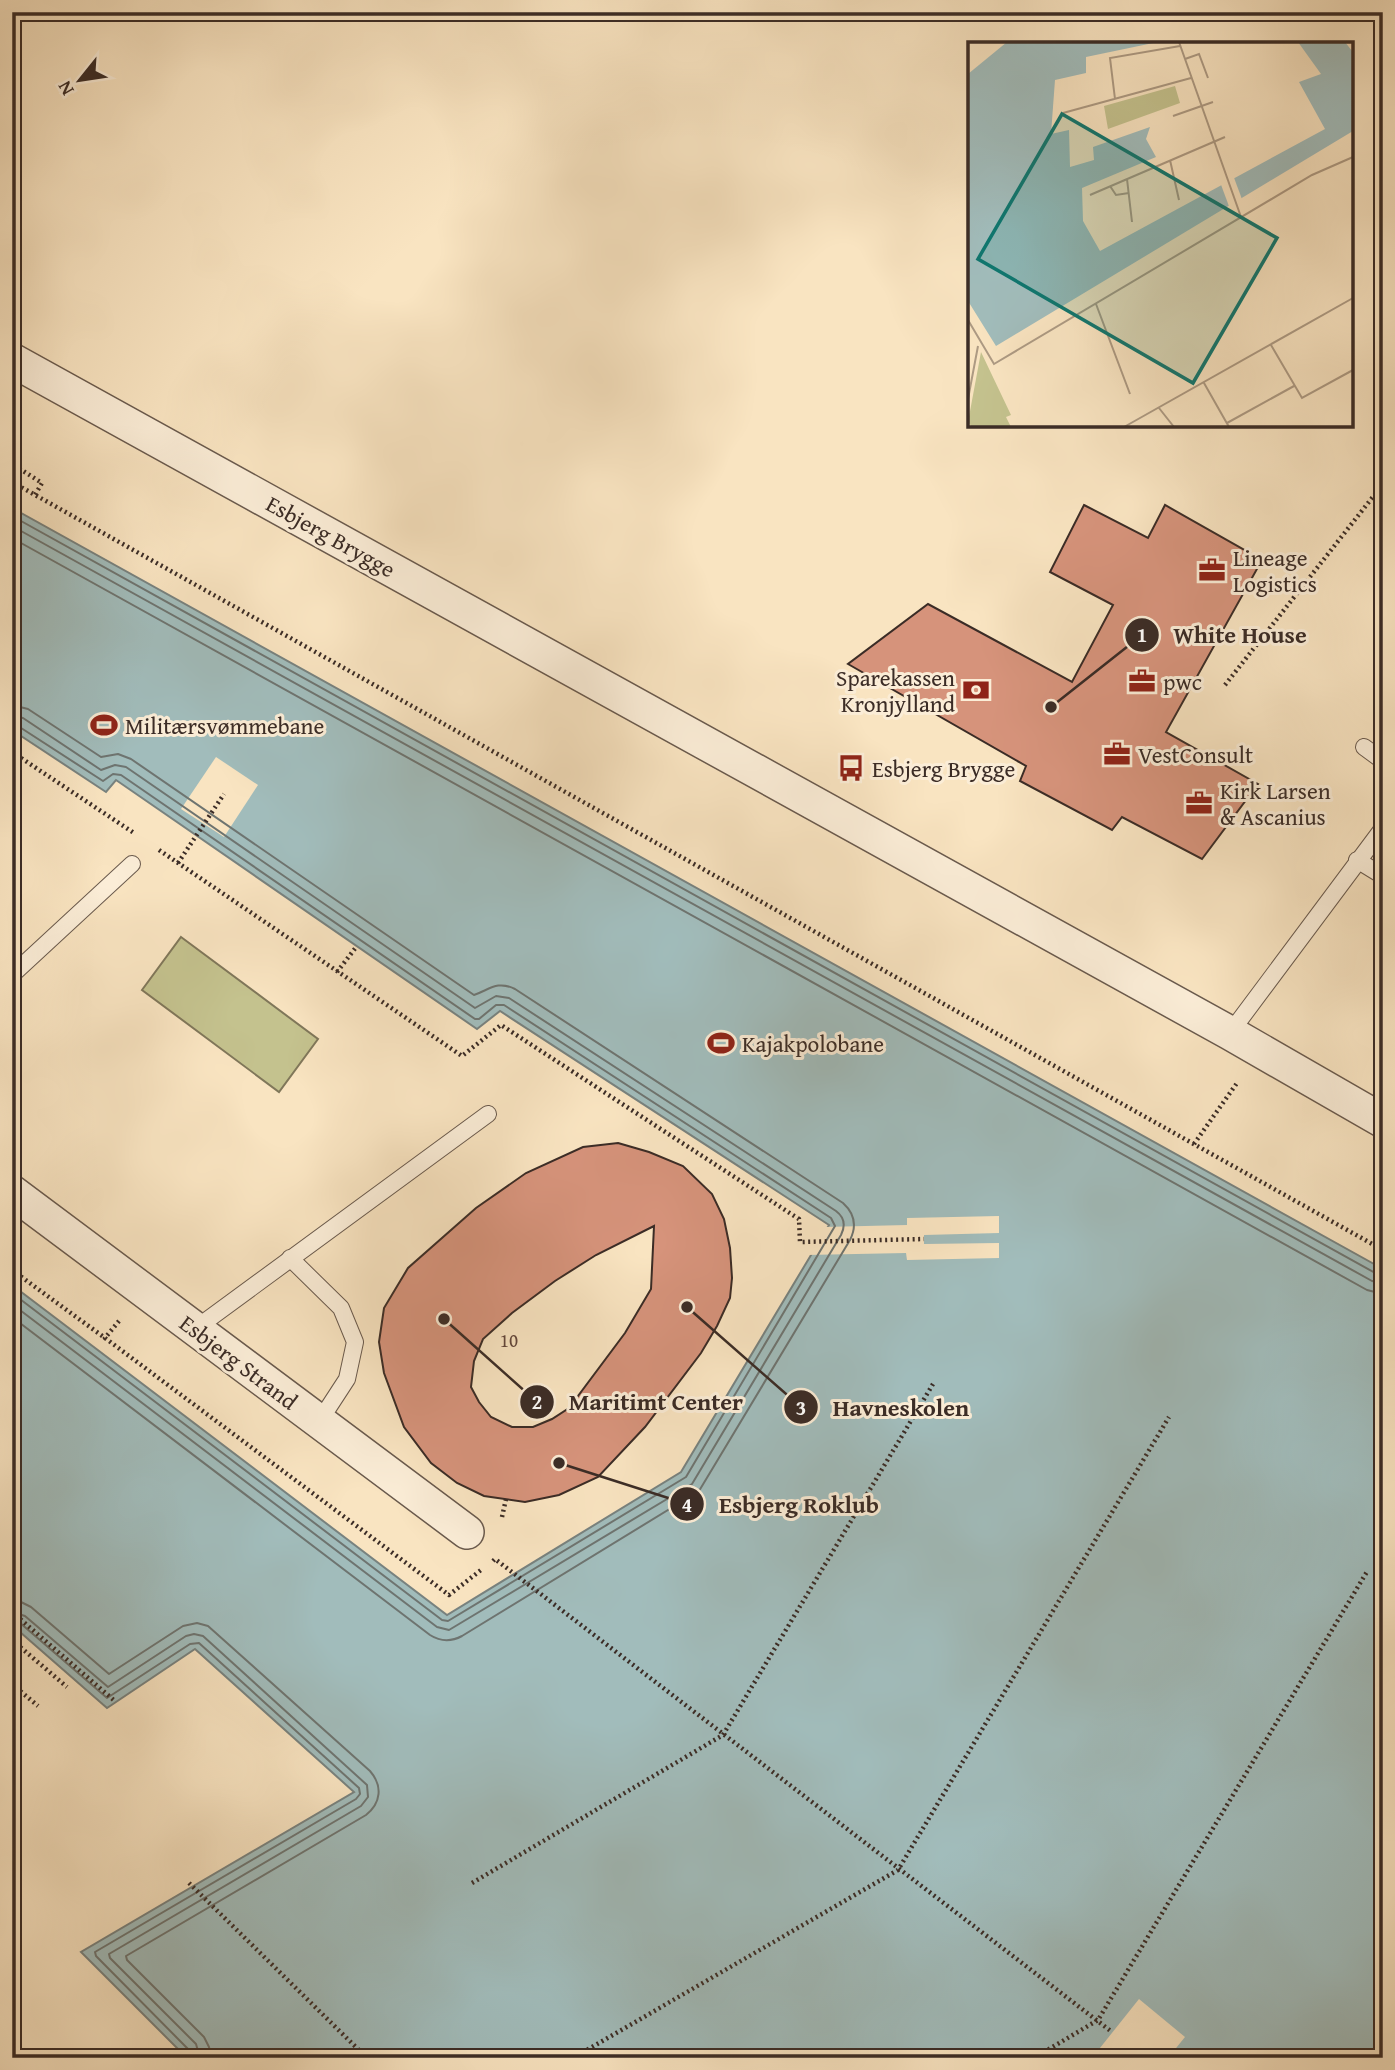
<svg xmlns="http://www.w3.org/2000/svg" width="1395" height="2070" viewBox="0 0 1395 2070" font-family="'Gentium Book Plus',serif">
  <rect width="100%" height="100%" fill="#f9e4c1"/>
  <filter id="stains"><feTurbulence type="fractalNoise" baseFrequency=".00286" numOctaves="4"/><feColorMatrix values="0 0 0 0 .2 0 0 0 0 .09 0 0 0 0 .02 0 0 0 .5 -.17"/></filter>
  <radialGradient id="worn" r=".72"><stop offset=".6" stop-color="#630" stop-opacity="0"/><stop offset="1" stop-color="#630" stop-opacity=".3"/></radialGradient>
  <polygon fill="#c4c28e" stroke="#80775a" stroke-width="2" points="181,937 318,1039 279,1092 142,990"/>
  <polygon fill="#a1bcbb" stroke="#78827f" stroke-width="2" points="12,508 1383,1269 1383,2058 187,2058 81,1952 354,1792 195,1649 107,1708 12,1625 12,1285 447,1615 681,1472 829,1225 500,1011 477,1029 116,780 106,792 12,730"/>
  <g fill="#f9e4c1">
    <polygon points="216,757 258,785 224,837 181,809"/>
    <polygon points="999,1216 999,1233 924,1235 924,1244 999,1243 999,1258 907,1260 906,1253 806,1255 823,1227 907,1225 907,1218"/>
    <polygon points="1139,1999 1185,2037 1168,2058 1092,2058"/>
  </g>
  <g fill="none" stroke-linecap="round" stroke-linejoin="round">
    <g stroke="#6e7470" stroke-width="2">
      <polyline points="12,516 1377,1274 1383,1275"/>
      <polyline points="12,526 1372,1281 1383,1283"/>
      <polyline points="12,538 1367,1290 1383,1294"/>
      <path d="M12,705L28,709L101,757L118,754L131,759L474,995C489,990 497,980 515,989L843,1203C854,1213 857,1226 850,1240L699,1491L462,1636C451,1642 441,1642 430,1635L12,1317"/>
      <path d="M12,716L23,718L101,770L115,765L126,767L475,1008L496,996L509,998L836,1211C844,1217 846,1225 841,1235L692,1484L449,1630L437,1627L12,1304"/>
      <polyline points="12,725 18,726 103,781 113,774 121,775 475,1019 479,1019 496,1005 504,1005 831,1218 835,1226 686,1477 448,1621 442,1620 12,1293"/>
      <path d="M12,1601L21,1602L31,1607L109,1674L183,1626L197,1623L208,1626L370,1771C383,1786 381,1803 366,1815L126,1956L127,1960L204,2037L209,2047L211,2058"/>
      <polyline points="12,1612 25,1616 108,1687 186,1636 194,1634 203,1636 367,1785 368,1797 361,1806 109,1954 110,1958 196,2044 200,2058"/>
      <polyline points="12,1621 19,1622 107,1698 190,1644 199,1643 359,1788 360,1794 356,1799 95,1952 96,1956 189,2050 191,2058"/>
    </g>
  </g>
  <g fill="#d6937b" stroke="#3b2c26" stroke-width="2" fill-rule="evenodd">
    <polygon points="1084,505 1148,538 1165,505 1262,560 1166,732 1258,784 1202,859 1122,817 1112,830 1020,781 1026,766 848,664 928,604 1072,682 1113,605 1050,572"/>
    <path d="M618,1143L649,1152L683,1166L712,1194L724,1219L730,1248L732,1278L730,1298L717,1326L701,1353L645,1427L598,1477L559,1495L525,1502L484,1496L457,1483L431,1463L404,1427L384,1373L379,1342L384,1308L408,1268L476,1208L526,1173L583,1147ZM654,1226L651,1289L625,1333L569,1408L552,1419L533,1427H512L491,1417L479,1402L471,1387L474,1361L483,1339L512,1313L555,1281L596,1255Z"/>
  </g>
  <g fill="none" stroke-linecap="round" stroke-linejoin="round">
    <defs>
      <g id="lane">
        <polyline points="1364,747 1383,761"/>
        <polyline points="1357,860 1383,876"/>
        <polyline points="12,975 132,864"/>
        <polyline points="1230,1033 1383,828"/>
        <polyline points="290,1258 341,1308 355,1342 347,1379 319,1422"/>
        <polyline points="195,1329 488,1114"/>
      </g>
      <g id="street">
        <polyline points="12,360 1230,1033 1383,1121"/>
        <polyline points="12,1192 467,1532"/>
      </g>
    </defs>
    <use href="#lane" stroke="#6a5a4d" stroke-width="18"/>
    <use href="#street" stroke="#6a5a4d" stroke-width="36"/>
    <g stroke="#3b2c26" stroke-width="4.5" stroke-dasharray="2 3.5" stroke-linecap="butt">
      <polyline points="12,436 20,469 42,483 35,495"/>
      <polyline points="12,482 1383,1250"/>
      <polyline points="1225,685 1383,484"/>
      <polyline points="12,752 134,833"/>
      <polyline points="159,850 462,1056 501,1025 799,1219 800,1242 924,1239"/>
      <polyline points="178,863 224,794"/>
      <polyline points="337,972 357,946"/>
      <polyline points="1194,1144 1237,1083"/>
      <polyline points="12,1270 105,1338"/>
      <polyline points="119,1321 105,1338 449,1595 481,1570"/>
      <polyline points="502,1517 506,1499"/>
      <polyline points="493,1561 495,1559 1112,2032"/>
      <polyline points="12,1612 116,1702"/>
      <polyline points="12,1640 67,1687"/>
      <polyline points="12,1684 38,1706"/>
      <polyline points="189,1883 367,2058"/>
      <polyline points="472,1883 723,1735 933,1384"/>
      <polyline points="573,2058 898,1870 1169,1417"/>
      <polyline points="1034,2058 1098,2020 1368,1570"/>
    </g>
    <use href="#lane" stroke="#fbedd7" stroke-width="16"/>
    <use href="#street" stroke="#fbedd7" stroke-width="33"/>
  </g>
  <defs>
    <symbol id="office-bare" viewBox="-9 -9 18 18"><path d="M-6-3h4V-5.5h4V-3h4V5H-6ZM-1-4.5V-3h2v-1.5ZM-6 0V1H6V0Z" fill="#8f2418" stroke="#fbedd7" stroke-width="2.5" paint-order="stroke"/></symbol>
    <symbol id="bank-bare" viewBox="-9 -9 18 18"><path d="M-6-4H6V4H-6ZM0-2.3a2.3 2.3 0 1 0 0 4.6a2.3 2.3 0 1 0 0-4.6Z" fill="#8f2418" stroke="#fbedd7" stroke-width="2.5" paint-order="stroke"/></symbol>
    <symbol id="stadium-bare" viewBox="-9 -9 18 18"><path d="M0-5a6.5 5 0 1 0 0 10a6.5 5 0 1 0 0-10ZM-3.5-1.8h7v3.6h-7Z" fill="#8f2418" stroke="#fbedd7" stroke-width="2.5" paint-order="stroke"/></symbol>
    <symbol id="bus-bare" viewBox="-9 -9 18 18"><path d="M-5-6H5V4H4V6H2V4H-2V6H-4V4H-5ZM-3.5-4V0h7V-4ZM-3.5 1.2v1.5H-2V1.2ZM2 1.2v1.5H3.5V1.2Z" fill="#8f2418" stroke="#fbedd7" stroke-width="2.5" paint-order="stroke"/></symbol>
  </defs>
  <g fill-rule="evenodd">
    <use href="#office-bare" x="1193" y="551" width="38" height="38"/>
    <use href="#office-bare" x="1123" y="662" width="38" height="38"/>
    <use href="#bank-bare" x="957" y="671" width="38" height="38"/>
    <use href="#stadium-bare" x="85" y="706" width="38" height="38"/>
    <use href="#office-bare" x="1098" y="735" width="38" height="38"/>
    <use href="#bus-bare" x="832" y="749" width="38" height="38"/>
    <use href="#office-bare" x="1180" y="784" width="38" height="38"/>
    <use href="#stadium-bare" x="702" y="1024" width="38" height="38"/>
  </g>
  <g text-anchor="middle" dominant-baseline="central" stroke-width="6" stroke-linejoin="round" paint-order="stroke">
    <g font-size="19" fill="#62463b">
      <text x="509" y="1340">10</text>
    </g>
    <g font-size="23" fill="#3b2c26" stroke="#fbedd7">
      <text transform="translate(331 536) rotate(29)">Esbjerg Brygge</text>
      <text transform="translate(239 1362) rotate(37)">Esbjerg Strand</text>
    </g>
    <g font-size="23" fill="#3b2c26" stroke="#fbedd7" text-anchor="start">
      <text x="1233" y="557">Lineage<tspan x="1233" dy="26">Logistics</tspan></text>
      <text x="955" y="677" text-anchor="end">Sparekassen<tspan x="955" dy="26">Kronjylland</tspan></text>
      <text x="1163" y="681">pwc</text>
      <text x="125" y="725">Militærsvømmebane</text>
      <text x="1138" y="754">VestConsult</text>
      <text x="872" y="768">Esbjerg Brygge</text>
      <text x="1220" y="790">Kirk Larsen<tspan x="1220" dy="26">&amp; Ascanius</tspan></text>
      <text x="742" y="1043">Kajakpolobane</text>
    </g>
  </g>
  <g transform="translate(968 42)">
    <rect width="385" height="385" fill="#f9e4c1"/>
    <path d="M207,44L212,61L140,87L136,64ZM13,310L43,373L38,375L43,385H4L0,380Z" fill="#c4c28e"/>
    <path d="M39,0H190L118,15V31L87,38L83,92L101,88L102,125L126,118L125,105L182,85L178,97L188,115L114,146L115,179L132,209L357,87L331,40L353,32L330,0H377L384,9L385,89L28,304L0,259V32Z" fill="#a1bcbb"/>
    <path d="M265,133L275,160L262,167L252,140Z" fill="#f9e4c1"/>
    <path fill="none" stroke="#ad9a83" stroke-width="2" d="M211,0L273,175M217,17L231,12L240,36M147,57L142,16L212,4M95,71L223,36M205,74L245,60M202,118L211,158M159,137L164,180M142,144L148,153L161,151M122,153L257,95M128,262L162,352M0,278L26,322L344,133L385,115M303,303L334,356L385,328M236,341L261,385M0,357L10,304M191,366L206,385M259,381L326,344M156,385L385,256"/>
    <path fill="#0f766e" fill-opacity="0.15" stroke="#0f766e" stroke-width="3.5" d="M94,72L309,196L225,341L10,217Z"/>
    <rect width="385" height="385" fill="none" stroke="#3b2c26" stroke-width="3.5"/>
  </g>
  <path fill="none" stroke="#3b2c26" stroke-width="2.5" d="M1051 707L1142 635M444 1319L537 1402M687 1307L801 1407M559 1463L687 1504"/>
  <g fill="#3b2c26" stroke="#fbedd7" stroke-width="2.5">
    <circle cx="1051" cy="707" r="7"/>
    <circle cx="444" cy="1319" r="7"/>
    <circle cx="687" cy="1307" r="7"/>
    <circle cx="559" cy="1463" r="7"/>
    <circle cx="1142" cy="635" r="18"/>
    <circle cx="537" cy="1402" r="18"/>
    <circle cx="801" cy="1407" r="18"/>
    <circle cx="687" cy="1504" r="18"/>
  </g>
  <g font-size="21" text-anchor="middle" font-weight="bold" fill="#fff">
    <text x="1142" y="642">1</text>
    <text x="537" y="1409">2</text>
    <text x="801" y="1415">3</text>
    <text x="687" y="1512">4</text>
  </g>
  <g font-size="24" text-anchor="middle" font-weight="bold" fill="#3b2c26" stroke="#fbedd7" stroke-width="6" stroke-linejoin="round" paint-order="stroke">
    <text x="1240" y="643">White House</text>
    <text x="656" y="1410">Maritimt Center</text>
    <text x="901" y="1416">Havneskolen</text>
    <text x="799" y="1513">Esbjerg Roklub</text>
  </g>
  <rect width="1395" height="2070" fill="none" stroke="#f9e4c1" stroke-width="42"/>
  <rect x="14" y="14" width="1367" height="2042" fill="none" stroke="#3b2c26" stroke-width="3.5"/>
  <rect x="21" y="21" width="1353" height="2028" fill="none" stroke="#3b2c26" stroke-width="2"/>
  <g transform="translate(80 80) rotate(240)" stroke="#fbedd7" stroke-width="5" paint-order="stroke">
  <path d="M0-5L12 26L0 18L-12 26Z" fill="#3b2c26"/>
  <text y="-10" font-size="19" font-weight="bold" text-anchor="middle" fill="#3b2c26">N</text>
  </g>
  <rect width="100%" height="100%" filter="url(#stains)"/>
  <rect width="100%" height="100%" fill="url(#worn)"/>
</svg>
